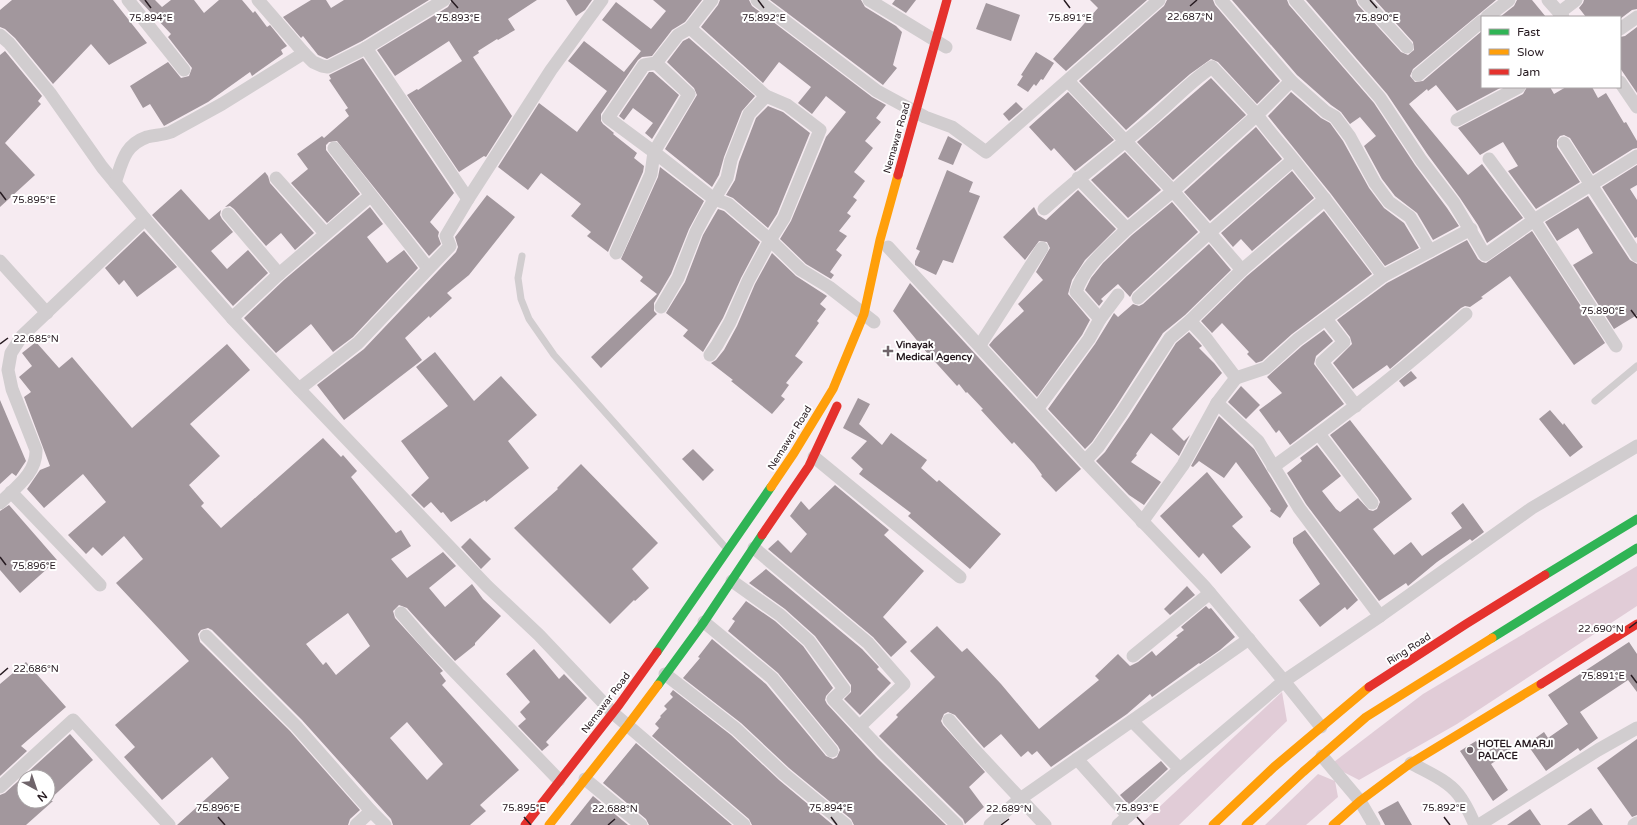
<svg xmlns="http://www.w3.org/2000/svg" width="1637" height="825" viewBox="0 0 1637 825" font-family="'Varela Round',sans-serif">
  <rect width="100%" height="100%" fill="#f6ebf1"/>
  <g fill="#e1ccd7">
    <polygon points="1637,566 1637,606 1457,724 1359,780 1330,765 1423,694"/>
    <polygon points="1282,692 1287,721 1179,825 1140,825"/>
    <polygon points="1318,774 1335,781 1338,797 1306,825 1265,825"/>
  </g>
  <g fill="#a2979d" fill-rule="evenodd">
    <polygon points="12,0 113,0 147,43 109,65 91,44 53,84 15,38 5,29 0,27 0,10"/>
    <polygon points="139,0 155,0 162,7 171,0 194,0 204,13 219,0 242,0 253,13 255,11 267,27 270,25 287,46 281,50 283,54 252,76 250,72 208,102 164,126 150,104 143,108 130,86 168,62 181,78 189,76 192,68 168,37 171,34"/>
    <polygon points="311,0 326,0 331,8 344,0 429,0 362,41 327,59 318,55 303,36 301,38 283,17"/>
    <polygon points="452,0 537,0 508,19 515,30 498,40 497,39 478,51 479,53 473,57 512,116 486,157 484,156 459,172 407,95 417,89 418,90 462,61 449,41 395,76 377,50 448,7"/>
    <polygon points="566,0 592,0 585,10 576,16"/>
    <polygon points="653,0 702,0 685,22 672,30 652,56 642,57 638,60 601,114 601,121 603,124 614,133 613,134 637,153 634,158 644,166 643,172 608,252 587,236 591,232 571,216 581,204 541,173 528,190 498,167 539,103 577,132 607,91 568,61 584,41 624,72 641,51 602,20 616,2 651,29 666,11"/>
    <polygon points="720,0 749,0 752,6 872,97 886,105 876,118 881,122 865,141 873,148 854,172 865,181 853,197 857,200 847,213 851,216 839,231 847,236 836,250 842,255 830,272 834,275 831,279 806,264 780,239 791,221 826,137 846,112 826,96 812,114 798,103 811,87 779,62 763,83 701,27 718,5"/>
    <polygon points="770,0 861,0 865,7 896,26 902,32 893,65 897,68 883,85"/>
    <polygon points="895,0 916,0 906,13 892,4"/>
    <polygon points="1090,0 1147,0 1066,71 1053,59 1098,8"/>
    <polygon points="1167,0 1213,0 1215,5 1280,81 1257,104 1218,62 1211,59 1190,74 1126,130 1079,81 1164,6"/>
    <polygon points="1232,0 1287,0 1289,5 1374,103 1415,165 1447,208 1459,226 1433,240 1417,213 1395,196 1382,179 1364,146 1376,136 1360,117 1350,124 1341,112 1331,105 1297,75"/>
    <polygon points="1306,0 1356,0 1358,5 1401,52 1408,55 1414,50 1413,42 1375,0 1496,0 1413,69 1410,76 1415,82 1423,81 1482,31 1482,87 1502,87 1457,111 1436,85 1428,91 1427,89 1409,104 1468,175 1482,164 1523,218 1487,243 1478,225 1460,198 1428,155 1387,94"/>
    <polygon points="1517,0 1532,0 1546,17 1500,17 1514,6"/>
    <polygon points="1584,0 1637,0 1637,9 1632,10 1620,19 1620,17 1586,17 1579,8 1583,3"/>
    <polygon points="986,3 1020,15 1011,41 976,29"/>
    <polygon points="1637,27 1637,93 1620,68 1620,37 1625,36"/>
    <polygon points="689,38 755,96 742,111 724,157 719,175 712,187 665,149 697,95 694,88 667,62 683,41"/>
    <polygon points="5,51 42,96 38,101 41,104 5,143 35,175 0,207 0,55"/>
    <polygon points="1036,52 1054,63 1043,80 1041,79 1036,86 1034,84 1028,92 1017,85 1023,76 1021,75"/>
    <polygon points="363,58 454,193 430,222 439,232 438,236 441,244 429,256 337,141 329,142 326,145 326,150 360,194 327,223 291,183 308,169 297,154 322,136 324,138 349,116 345,110 348,108 329,80 331,79 329,75"/>
    <polygon points="649,72 653,72 679,95 652,139 645,133 653,123 633,108 624,120 619,116"/>
    <polygon points="1211,78 1246,115 1173,180 1137,142"/>
    <polygon points="1527,87 1550,87 1554,94 1566,87 1592,87 1598,98 1606,93 1624,123 1626,122 1637,141 1637,148 1633,149 1593,174 1570,138 1564,135 1560,136 1557,140 1557,147 1580,182 1536,209 1508,171 1518,166 1503,142 1480,155 1458,128 1523,94"/>
    <polygon points="1068,92 1114,140 1075,171 1054,148 1051,151 1029,127"/>
    <polygon points="1291,92 1321,118 1330,123 1343,141 1369,188 1384,208 1404,223 1419,248 1385,266 1331,194 1268,116"/>
    <polygon points="1016,102 1023,109 1009,121 1003,114"/>
    <polygon points="768,106 783,112 810,133 777,214 768,228 733,198 726,195 735,180 739,162 756,118"/>
    <polygon points="1256,127 1282,159 1210,221 1184,192"/>
    <polygon points="948,136 962,144 953,165 938,159"/>
    <polygon points="1125,152 1161,190 1128,218 1091,180"/>
    <polygon points="1637,165 1637,185 1630,189 1637,200 1637,237 1635,238 1602,187"/>
    <polygon points="660,167 704,201 689,229 671,274 654,303 654,311 657,314 601,368 591,357 657,294 640,281 643,277 621,259 658,177"/>
    <polygon points="947,170 973,182 969,192 980,196 953,263 943,260 936,275 915,265 915,261 920,251 916,249"/>
    <polygon points="1292,171 1314,198 1252,251 1241,239 1233,247 1221,233"/>
    <polygon points="265,172 268,176 270,183 314,233 295,250 281,233 266,246 234,209 230,206 225,207"/>
    <polygon points="181,189 209,220 221,210 220,215 222,219 233,232 211,251 227,269 248,250 268,273 233,306 152,215"/>
    <polygon points="1078,190 1116,229 1085,260 1072,280 1068,294 1090,320 1082,335 1037,397 989,345 994,339 1024,311 1018,304 1043,280 1036,272 1050,248 1047,242 1039,241 1025,260 1003,237 1034,207 1038,215 1046,220"/>
    <polygon points="487,195 515,217 469,275 447,293 452,298 430,318 429,316 405,338 422,360 344,420 317,385 364,349 456,252 458,247 455,237"/>
    <polygon points="1588,196 1630,260 1637,264 1637,315 1614,329 1573,265 1593,253 1578,228 1557,241 1545,222"/>
    <polygon points="1172,202 1198,232 1133,292 1130,297 1118,284 1101,299 1103,301 1099,306 1085,290 1091,278 1103,263 1132,235"/>
    <polygon points="370,207 383,224 367,237 387,263 404,250 418,268 353,337 333,352 311,324 276,353 244,318 284,280"/>
    <polygon points="718,209 724,211 760,242 741,278 723,318 703,352 683,336 688,330 666,313 685,282 703,235"/>
    <polygon points="1324,211 1372,274 1292,334 1262,361 1256,363 1247,354 1249,352 1222,323 1212,333 1201,321 1247,276"/>
    <polygon points="144,231 177,267 137,297 124,280 119,285 105,268"/>
    <polygon points="1532,231 1605,343 1574,365 1510,276 1481,297 1483,298 1470,307 1465,306 1461,308 1390,369 1387,365 1353,389 1333,363 1352,344 1350,337 1337,320 1387,283 1467,240 1478,259 1482,262 1486,263"/>
    <polygon points="1209,244 1231,270 1185,315 1163,333 1115,408 1092,442 1085,449 1048,409 1095,344 1114,313 1118,317 1133,304 1139,306 1143,304"/>
    <polygon points="772,253 796,276 827,296 820,304 826,309 817,321 819,323 795,356 803,362 786,383 789,385 781,396 785,399 772,414 731,381 733,380 711,363 716,360 724,350 737,326 755,284"/>
    <polygon points="910,283 1081,469 1056,492 1041,476 1042,475 1034,464 1014,442 1012,444 981,410 983,409 967,392 966,393 959,384 957,386 928,354 893,311"/>
    <polygon points="1324,330 1333,341 1316,356 1314,364 1344,404 1290,445 1279,430 1276,433 1259,410 1282,393 1267,377 1302,346"/>
    <polygon points="1189,332 1202,346 1199,348 1214,363 1222,373 1172,429 1184,441 1190,435 1179,456 1151,433 1136,454 1137,455 1131,462 1161,482 1144,505 1129,495 1096,461 1105,452 1129,417 1176,343"/>
    <path d="M36,342L59,368L72,357L132,428L227,344L250,370L190,424L220,456L189,485L204,503L201,506L221,528L323,438L341,457L343,455L357,471L351,477L396,533L401,530L411,546L391,559L407,578L443,552L456,566L429,588L445,607L472,584L483,599L501,616L475,643V645L455,661L407,608L399,605L393,611L395,618L443,671L440,673L446,681L442,685L519,770L480,805L486,811L470,825H393L391,819L302,720L212,630L208,628L201,630L198,634L200,642L290,731L360,810L350,819L348,825H177L229,778L212,757L162,800L124,757L135,747L115,725L189,661L116,583L143,559L124,536L102,556L93,547L86,554L68,535L106,502L83,474L44,508L27,489L40,470L50,466L24,397L31,392L19,377L32,366L22,353ZM348,613L370,646L336,675L326,662L323,665L306,644ZM407,722L443,764L427,780L390,738Z"/>
    <polygon points="435,352 474,401 501,376 537,415 508,441 529,468 486,502 485,500 451,522 443,512 441,513 431,502 424,508 411,495 429,478 401,441 448,406 416,367"/>
    <polygon points="1411,371 1417,378 1404,387 1399,381"/>
    <polygon points="1241,386 1260,405 1246,419 1228,402"/>
    <polygon points="858,398 870,404 859,424 882,445 891,433 927,460 921,468 937,482 939,480 1001,534 970,569 908,516 911,513 859,474 863,469 851,458 867,441 843,428"/>
    <polygon points="0,400 26,461 16,476 12,473 0,484"/>
    <polygon points="1550,410 1563,425 1564,423 1583,447 1570,457 1539,419"/>
    <polygon points="1219,416 1254,449 1288,506 1280,518 1270,511 1271,509 1236,462 1224,478 1199,461 1193,467 1191,466"/>
    <polygon points="1350,420 1412,499 1373,529 1394,555 1411,542 1422,556 1462,528 1451,513 1463,503 1484,532 1472,541 1470,539 1437,562 1408,586 1406,583 1379,601 1306,504 1287,473 1302,461 1300,458 1317,445 1341,476 1322,491 1336,509 1340,512 1358,498 1369,510 1373,511 1377,509 1380,502 1378,498 1330,435"/>
    <polygon points="693,449 714,470 703,481 682,459"/>
    <polygon points="581,464 658,543 632,569 649,588 635,601 634,600 610,624 514,528 558,489 557,488"/>
    <polygon points="1207,472 1243,517 1232,526 1251,547 1221,574 1203,553 1199,558 1160,516"/>
    <polygon points="835,485 889,530 884,535 924,571 883,617 907,642 891,657 873,637 768,549 778,540 791,553 807,534 790,516 801,501 809,510"/>
    <polygon points="9,505 57,560 20,593 0,570 0,511"/>
    <polygon points="1305,530 1358,600 1347,610 1345,607 1320,627 1299,600 1320,584 1293,543 1293,538"/>
    <polygon points="470,538 491,559 481,569 461,547"/>
    <polygon points="766,569 862,649 879,667 877,669 891,683 860,715 844,699 851,692 851,685 815,636 785,609 749,583"/>
    <polygon points="1187,586 1195,595 1170,615 1164,609"/>
    <polygon points="746,601 775,621 803,646 833,688 826,696 825,700 827,704 877,758 946,825 854,825 851,819 789,768 741,723 683,678 700,658 698,657 712,639 766,684 826,756 833,759 837,757 840,750 838,746 778,673 728,631 735,621 732,619"/>
    <polygon points="1206,606 1209,609 1211,608 1235,637 1220,650 1200,664 1199,663 1152,697 1150,694 1127,714 1051,767 1037,751 1032,755 1028,751 1021,757 1001,734 984,748 955,715 948,712 944,714 941,721 943,725 985,772 969,787 984,807 965,824 963,819 879,736 898,717 896,715 935,677 910,651 937,626 962,652 967,648 1001,684 1039,729 1099,680 1095,676 1118,654 1130,666 1138,662 1152,651 1156,656 1178,637 1176,636 1184,630 1181,627"/>
    <polygon points="1629,642 1637,654 1637,692 1628,680 1580,712 1598,738 1580,751 1578,748 1546,771 1527,744 1544,732 1548,738 1568,724 1548,695"/>
    <polygon points="534,649 559,679 564,674 587,698 546,742 549,745 542,751 518,726 526,719 520,712 530,702 506,674"/>
    <polygon points="26,662 66,707 21,746 27,751 0,776 0,684"/>
    <polygon points="673,690 731,735 779,780 833,825 752,825 749,819 652,736 659,728 655,724 661,717 660,716 667,709 664,706 673,697 670,694"/>
    <path d="M70,734L93,760L48,801H53L26,825H0V795L5,793ZM24,777H48V801H24Z"/>
    <polygon points="1637,739 1637,815 1632,817 1597,768"/>
    <polygon points="1476,741 1484,753 1504,741 1511,751 1491,764 1508,790 1493,801 1460,751"/>
    <polygon points="636,743 732,825 649,825 646,819 603,783"/>
    <polygon points="1161,761 1168,769 1129,805 1120,795"/>
    <polygon points="593,796 628,825 570,825"/>
    <polygon points="1398,801 1412,825 1385,825 1378,812"/>
    <polygon points="1591,808 1603,825 1567,825"/>
    <polygon points="1530,809 1541,825 1507,825"/>
  </g>
  <g fill="none" stroke-linecap="round" stroke-linejoin="round">
    <g stroke="#d1cdcf" stroke-width="7">
      <polyline points="522,256 518,278 521,299 529,319 554,355 726,548"/>
      <polyline points="1595,401 1637,366"/>
    </g>
    <g stroke="#d1cdcf" stroke-width="13">
      <polyline points="128,0 184,70"/>
      <polyline points="258,0 304,53 313,62 322,66 328,67 366,48 444,0"/>
      <polyline points="757,0 877,91 925,117 952,127 986,152 1159,0"/>
      <polyline points="869,0 946,47"/>
      <path d="M1221,0L1291,81L1257,115C1271,135 1288,152 1303,172C1331,206 1357,241 1383,276L1471,229"/>
      <polyline points="1295,0 1380,98 1421,160 1454,203 1485,255 1534,220 1637,156"/>
      <polyline points="1364,0 1407,47"/>
      <polyline points="1548,0 1563,17"/>
      <polyline points="1559,13 1576,0"/>
      <polyline points="1487,17 1509,0"/>
      <polyline points="690,28 766,96 787,105 820,130 784,218 770,240 748,281 730,322 717,345 710,355"/>
      <polyline points="1620,29 1637,17"/>
      <polyline points="0,35 9,43 50,93 102,167 145,219 232,318 299,389 487,586 539,635 613,713 744,825"/>
      <polyline points="366,48 468,199 551,70 602,0"/>
      <polyline points="656,63 644,65 608,118 654,152 689,94 656,63 678,35 690,28 712,0"/>
      <polyline points="1418,75 1482,21"/>
      <polyline points="1068,81 1173,191 1127,229"/>
      <polyline points="1291,81 1326,112 1335,117 1350,137 1375,183 1389,202 1410,217 1430,251"/>
      <polyline points="1620,82 1637,107"/>
      <polyline points="1457,120 1519,87"/>
      <polyline points="1564,143 1637,256"/>
      <polyline points="334,148 428,268"/>
      <polyline points="1489,159 1534,220 1616,346"/>
      <polyline points="276,178 325,233"/>
      <path d="M115,183C122,163 124,145 147,137C155,135 163,135 171,132L222,104L304,53"/>
      <path d="M1044,209C1077,179 1113,152 1147,123C1169,105 1188,83 1212,67L1257,115L1173,191L1242,270L1190,321L1170,338L1122,412L1098,447L1085,461"/>
      <polyline points="228,214 279,274"/>
      <polyline points="888,247 1085,461 1204,586 1284,681 1380,616 1532,508 1637,446"/>
      <polyline points="616,253 651,174 654,152 714,199 728,204 770,240 801,270 829,287 874,322"/>
      <polyline points="0,261 47,313"/>
      <polyline points="1242,270 1325,199"/>
      <polyline points="1138,298 1210,232 1293,160"/>
      <polyline points="661,307 678,278 696,232 705,215 727,178 731,160 749,114 766,96"/>
      <polyline points="232,318 279,274 370,196"/>
      <polyline points="1100,319 1118,295"/>
      <polyline points="1326,319 1344,342 1322,362 1356,406"/>
      <polyline points="980,345 1042,248"/>
      <polyline points="1236,378 1266,368 1297,340 1383,276"/>
      <polyline points="299,389 358,343 450,246 446,236 468,199"/>
      <polyline points="1217,403 1258,441 1299,508 1380,616"/>
      <path d="M1038,408L1089,339L1100,319L1076,292C1084,266 1108,248 1127,229L1078,178"/>
      <polyline points="1319,434 1372,503"/>
      <polyline points="814,457 960,577"/>
      <path d="M1273,467C1340,419 1405,369 1466,314"/>
      <polyline points="11,492 100,585"/>
      <path d="M0,503C15,488 37,473 36,450L12,389L8,370L11,353L22,336L145,219"/>
      <polyline points="1142,522 1183,465 1217,403 1236,378 1205,337 1190,321"/>
      <polyline points="754,548 868,643 904,684 859,727"/>
      <polyline points="732,581 780,615 809,641 844,689 833,699 883,752 957,825"/>
      <polyline points="401,613 426,642 559,780"/>
      <polyline points="704,622 772,678 832,751"/>
      <polyline points="206,636 296,726 371,811"/>
      <polyline points="1133,656 1210,593"/>
      <polyline points="665,674 736,729 784,774 846,825"/>
      <polyline points="949,720 971,746 1045,825"/>
      <polyline points="1132,721 1180,769"/>
      <polyline points="1322,756 1360,801 1374,825"/>
      <polyline points="1077,759 1128,816"/>
      <path d="M1411,763C1427,772 1447,780 1458,794C1466,804 1470,814 1475,825"/>
      <polyline points="585,779 641,825"/>
      <polyline points="0,787 73,720 169,825"/>
      <polyline points="356,825 371,811 385,825"/>
      <polyline points="990,825 1020,799 1249,639"/>
      <polyline points="1118,825 1180,769 1284,681 1321,727"/>
      <polyline points="1479,825 1598,750 1637,728"/>
      <polyline points="1634,825 1637,823"/>
    </g>
    <g stroke="#30b455" stroke-width="9">
      <polyline points="1545,575 1637,519"/>
      <polyline points="1492,638 1637,548"/>
      <polyline points="657,652 771,487"/>
      <polyline points="658,685 704,622 762,535"/>
    </g>
    <g stroke="#ff9f0a" stroke-width="9">
      <polyline points="771,487 794,453 833,389 864,314 880,240 898,175"/>
      <polyline points="549,825 628,725 658,685"/>
      <polyline points="1213,825 1274,767 1369,687"/>
      <polyline points="1246,825 1303,772 1366,717 1492,638"/>
      <polyline points="1333,825 1360,801 1411,763 1541,684"/>
    </g>
    <g stroke="#e5322d" stroke-width="9">
      <polyline points="898,175 947,0"/>
      <polyline points="762,535 809,466 837,406"/>
      <polyline points="1541,684 1637,624"/>
      <polyline points="1369,687 1466,624 1545,575"/>
      <polyline points="525,825 619,705 657,652"/>
    </g>
  </g>
  <path fill="none" stroke="#271b21" stroke-width="1.5" d="M145,0L151,8M451,0L458,8M758,0L764,8M1064,0L1070,8M1370,0L1377,8M1190,6L1197,0M0,192L6,200M1631,310L1637,318M0,344L8,338M0,557L6,565M1629,628L1637,622M0,675L8,668M1631,675L1637,683M218,817L225,825M524,817L531,825M831,817L837,825M1137,817L1144,825M1444,817L1450,825M608,825L615,819M1001,825L1009,819"/>
  <g fill="#6f646a" stroke="#fff" stroke-width="1.5">
    <path d="M886 345h4v4h4v4h-4v4h-4v-4h-4v-4h4z"/>
    <circle cx="1470" cy="750" r="4"/>
  </g>
  <g text-anchor="middle" dominant-baseline="central" stroke-width="4" stroke-linejoin="round" paint-order="stroke">
    <g font-size="10" fill="#271b21" stroke="#fff">
      <text transform="translate(897 138) rotate(-74)">Nemawar Road</text>
      <text transform="translate(790 438) rotate(-58)">Nemawar Road</text>
      <text transform="translate(1409 649) rotate(-33)">Ring Road</text>
      <text transform="translate(606 703) rotate(-53)">Nemawar Road</text>
    </g>
    <g font-size="10" font-weight="bold" fill="#271b21" stroke="#fff" text-anchor="start">
      <text x="896" y="345">Vinayak<tspan x="896" dy="12">Medical Agency</tspan></text>
      <text x="1478" y="744">HOTEL AMARJI<tspan x="1478" dy="12">PALACE</tspan></text>
    </g>
  </g>
  <g font-size="10" text-anchor="middle" fill="#271b21" stroke="#fff" stroke-width="4" stroke-linejoin="round" paint-order="stroke">
    <text x="1190" y="20">22.687°N</text>
    <text x="151" y="21">75.894°E</text>
    <text x="458" y="21">75.893°E</text>
    <text x="764" y="21">75.892°E</text>
    <text x="1070" y="21">75.891°E</text>
    <text x="1377" y="21">75.890°E</text>
    <text x="34" y="203">75.895°E</text>
    <text x="1603" y="314">75.890°E</text>
    <text x="36" y="342">22.685°N</text>
    <text x="34" y="569">75.896°E</text>
    <text x="1601" y="632">22.690°N</text>
    <text x="36" y="672">22.686°N</text>
    <text x="1603" y="679">75.891°E</text>
    <text x="218" y="811">75.896°E</text>
    <text x="524" y="811">75.895°E</text>
    <text x="831" y="811">75.894°E</text>
    <text x="1137" y="811">75.893°E</text>
    <text x="1444" y="811">75.892°E</text>
    <text x="615" y="812">22.688°N</text>
    <text x="1009" y="812">22.689°N</text>
  </g>
  <rect x="1481" y="16" width="140" height="72" fill="#ffffff" stroke="#a9a4a6"/>
  <rect x="1489" y="29" width="20" height="6" fill="#30b455" stroke="#a9a4a6"/>
  <text x="1517" y="36" font-size="12" fill="#271b21">Fast</text>
  <rect x="1489" y="49" width="20" height="6" fill="#ff9f0a" stroke="#a9a4a6"/>
  <text x="1517" y="56" font-size="12" fill="#271b21">Slow</text>
  <rect x="1489" y="69" width="20" height="6" fill="#e5322d" stroke="#a9a4a6"/>
  <text x="1517" y="76" font-size="12" fill="#271b21">Jam</text>
  <g transform="translate(36 789) rotate(140)"><circle r="19" fill="#ffffff" stroke="#a9a4a6"/>
  <path d="M0-3L7 15L0 10L-7 15Z" fill="#6f646a"/>
  <text y="-6" font-size="11" font-weight="bold" text-anchor="middle" fill="#271b21">N</text>
  </g>
</svg>
